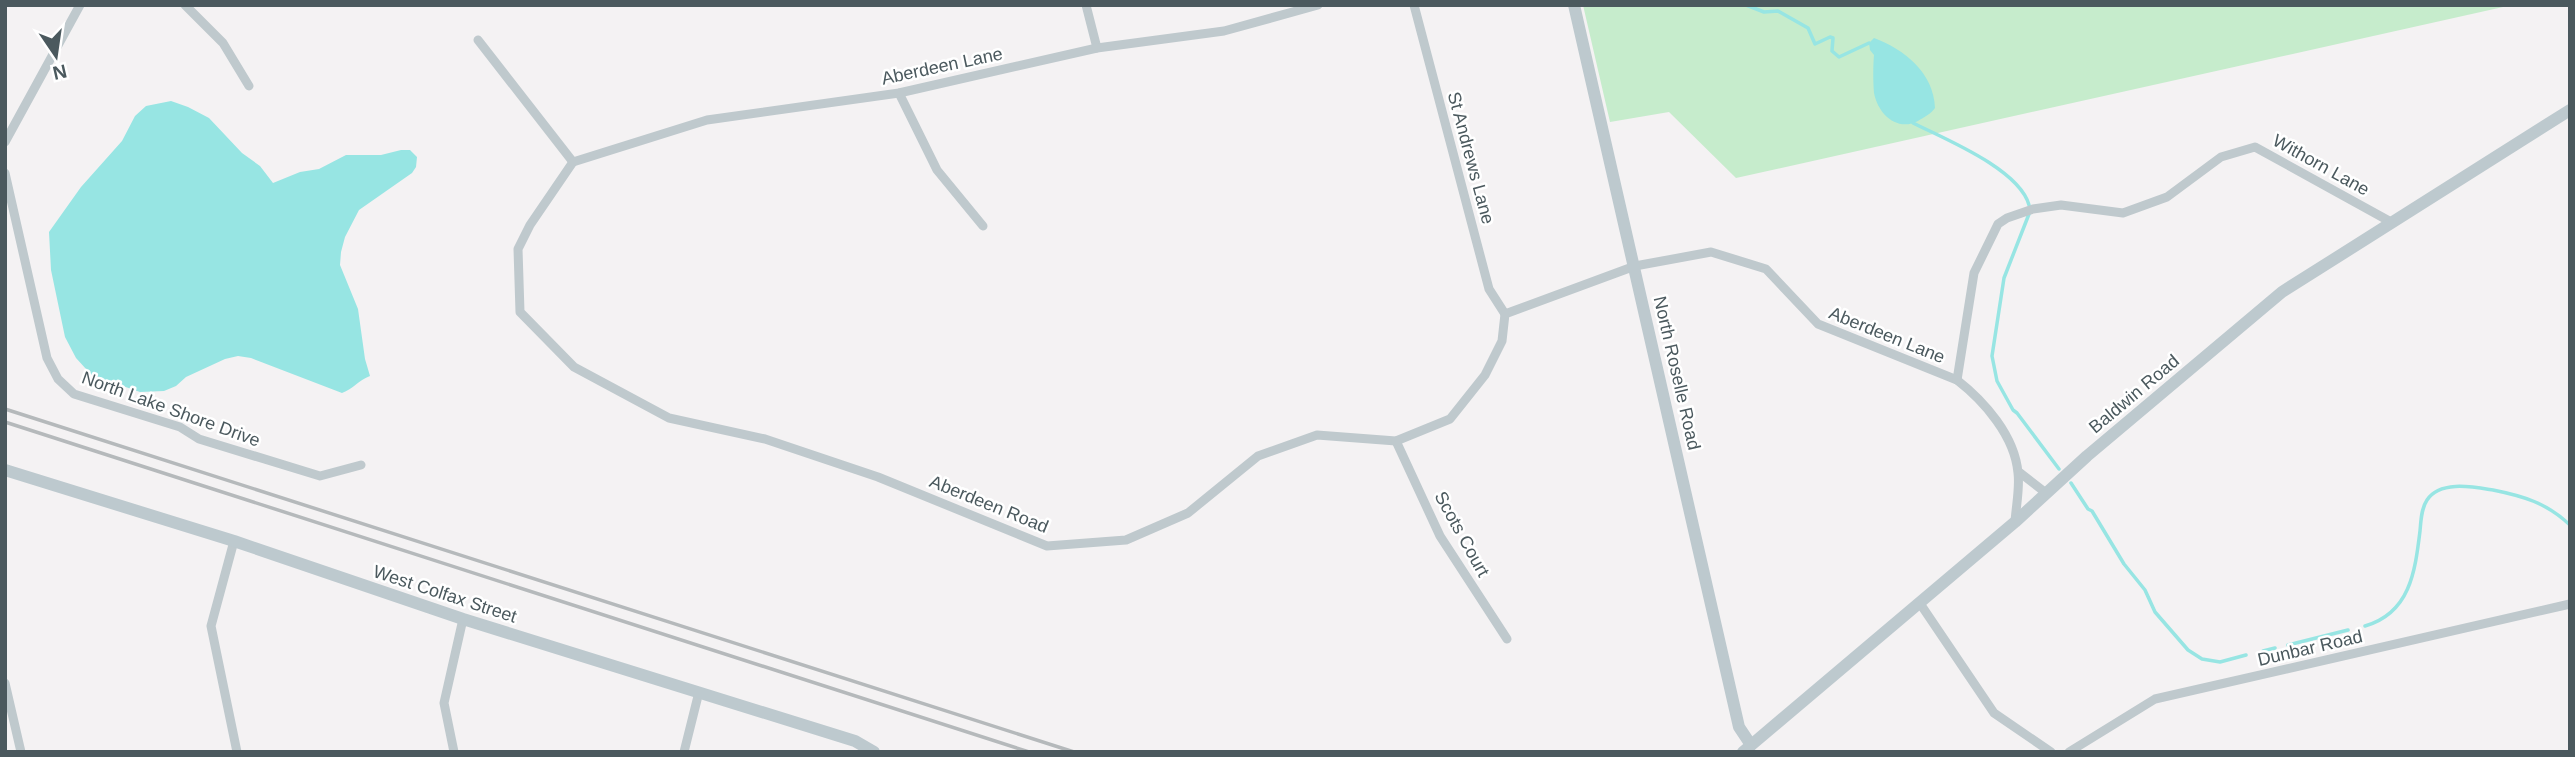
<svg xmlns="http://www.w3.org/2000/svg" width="2575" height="757" viewBox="0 0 2575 757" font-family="Helvetica,sans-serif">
  <rect width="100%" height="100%" fill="#f4f2f3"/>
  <polygon fill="#c6eccc" points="1583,5 2512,5 1736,178 1669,112 1610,122"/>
  <g fill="#97e5e3">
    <path d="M1874,38C1904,49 1934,73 1935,108C1931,114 1924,117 1918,121C1897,132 1878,114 1874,93C1873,82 1873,66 1874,55L1870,50L1869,43Z"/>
    <path d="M171,101L188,107L209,118L242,153L260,166L273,183L300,172L319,169L346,155H381L401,150H410L417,157L416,167L412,173L359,210L345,237L341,252L340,265L358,309L365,359L370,376C359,380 353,389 342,393L251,358L238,356L225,359L186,377L176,386L164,391L140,392L120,385L97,381L76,358L65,337L51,270L49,232L81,187L122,141L135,116L146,106Z"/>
  </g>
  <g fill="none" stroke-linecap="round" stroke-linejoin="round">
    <g stroke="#97e5e3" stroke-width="3.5">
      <polyline points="1746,5 1764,12 1778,11 1808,28 1815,44 1830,37 1833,38 1832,51 1839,57 1869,43"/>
      <path d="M1913,123C1945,139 2019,169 2029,205"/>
      <polyline points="2029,214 2004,278 1992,356 1997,381 2013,410 2017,413 2059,469"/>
      <polyline points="2071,483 2088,509 2092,511 2124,564 2145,590 2155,612 2188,650 2202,659 2220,662 2246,655"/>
      <path d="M2365,626C2410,613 2415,572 2420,531C2421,521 2421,509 2427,500C2440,480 2474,487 2493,490C2523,496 2547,503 2570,525"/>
      <polyline points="2288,645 2348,630"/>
      <polyline points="2263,651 2275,648"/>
    </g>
    <g stroke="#bfc9cd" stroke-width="9">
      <polyline points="185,5 223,43 249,86"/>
      <polyline points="1086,5 1097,48"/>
      <polyline points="1414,5 1489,289 1505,314"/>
      <polyline points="478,40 573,162"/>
      <polyline points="899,93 937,170 983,226"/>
      <polyline points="5,142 80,5"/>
      <path d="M573,162L530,225L518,249L520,312L574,367L669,418L765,439L878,477L1047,546L1126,540L1188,513L1258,456L1317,435L1396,441L1450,419L1485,375L1502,341L1505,314L1635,266L1711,252L1766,269L1818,324L1957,380C1984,401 2015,436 2018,473C2020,488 2016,506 2015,522"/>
      <polyline points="573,162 707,120 899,93 1097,48 1224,31 1318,5"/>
      <polyline points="5,173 47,358 58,379 74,394 180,427 199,439 320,476 361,465"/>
      <polyline points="1957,380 1974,273 1998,224 2007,218 2033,209 2061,205 2123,213 2167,197 2221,157 2255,147 2391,222"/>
      <polyline points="1396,441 1440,536 1507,639"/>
      <polyline points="2019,472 2046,493"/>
      <polyline points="234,541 211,626 237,752"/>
      <polyline points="1919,602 1994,713 2051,752"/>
      <polyline points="5,683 21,752"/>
      <polyline points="454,752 444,703 463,619"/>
      <polyline points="684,752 699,692"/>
      <polyline points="2069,752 2155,699 2570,604"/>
    </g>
    <g stroke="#bdc9ce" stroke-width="12">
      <polyline points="1574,5 1739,727 1751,745"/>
      <polyline points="5,470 234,541 463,619 855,741 874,752"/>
      <polyline points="1743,752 2015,522 2087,456 2282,292 2570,110"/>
    </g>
    <g stroke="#b5b9bb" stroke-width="3.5">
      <polyline points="5,409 1074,752"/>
      <polyline points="5,422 1029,752"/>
    </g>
  </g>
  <g text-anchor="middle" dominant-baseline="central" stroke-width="5" stroke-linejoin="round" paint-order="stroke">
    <g font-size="18" fill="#4b595e" stroke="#fff">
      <text transform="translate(942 66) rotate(-12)">Aberdeen Lane</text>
      <text transform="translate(1471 158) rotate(75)">St Andrews Lane</text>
      <text transform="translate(2321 165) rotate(29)">Withorn Lane</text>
      <text transform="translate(1887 335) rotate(22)">Aberdeen Lane</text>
      <text transform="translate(1677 373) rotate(77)">North Roselle Road</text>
      <text transform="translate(2134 394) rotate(-40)">Baldwin Road</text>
      <text transform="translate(171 409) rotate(20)">North Lake Shore Drive</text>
      <text transform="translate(989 504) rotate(22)">Aberdeen Road</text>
      <text transform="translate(1462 534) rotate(61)">Scots Court</text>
      <text transform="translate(445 594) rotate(18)">West Colfax Street</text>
      <text transform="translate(2310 648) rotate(-13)">Dunbar Road</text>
    </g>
  </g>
  <rect width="2575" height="757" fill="none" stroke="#4b595e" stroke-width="14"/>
  <g transform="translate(56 56) rotate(167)" stroke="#ffffff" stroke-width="5" paint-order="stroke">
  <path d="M0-5L12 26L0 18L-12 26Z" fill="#4b595e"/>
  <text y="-10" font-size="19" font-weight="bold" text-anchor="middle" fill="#4b595e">N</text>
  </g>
</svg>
